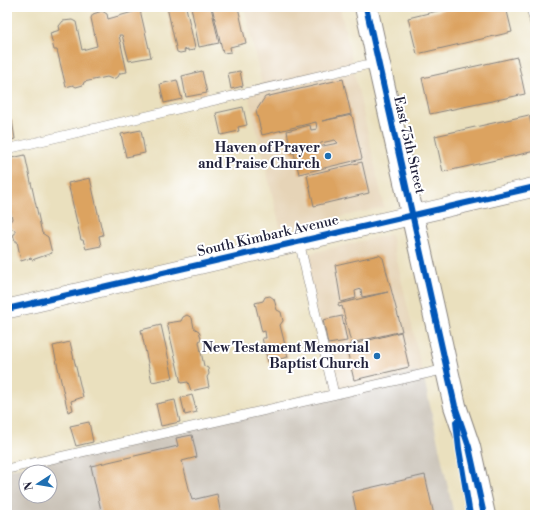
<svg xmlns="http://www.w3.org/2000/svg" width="542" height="522" viewBox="0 0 542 522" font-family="'Libre Bodoni',serif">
  <rect width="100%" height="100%" fill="#fff"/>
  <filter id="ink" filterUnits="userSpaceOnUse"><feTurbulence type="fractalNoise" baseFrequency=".025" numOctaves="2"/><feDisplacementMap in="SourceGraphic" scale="8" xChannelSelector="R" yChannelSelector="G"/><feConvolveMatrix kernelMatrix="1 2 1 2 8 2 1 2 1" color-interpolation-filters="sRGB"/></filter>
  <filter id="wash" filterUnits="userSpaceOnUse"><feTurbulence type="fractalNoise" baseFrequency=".012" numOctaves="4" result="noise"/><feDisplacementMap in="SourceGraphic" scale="16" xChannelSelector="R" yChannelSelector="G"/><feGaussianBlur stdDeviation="0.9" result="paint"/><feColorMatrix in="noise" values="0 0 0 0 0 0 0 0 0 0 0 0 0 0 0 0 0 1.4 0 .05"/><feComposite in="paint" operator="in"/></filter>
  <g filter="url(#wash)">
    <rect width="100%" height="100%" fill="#eae0be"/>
    <g fill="#e6d4b7">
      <polygon points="244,7 340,7 384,207 281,231 248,93 263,89"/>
      <polygon points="391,234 423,374 334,394 303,255"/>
    </g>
    <path fill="#cac3b8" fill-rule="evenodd" d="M415,371L423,374L454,515H7V470L334,394ZM26,472H50V496H26Z"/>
    <g id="blocks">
      <g fill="#dca361" fill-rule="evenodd">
        <polygon points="167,7 186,7 195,48 194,50 188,51 188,49 184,50 185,52 180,53 177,52"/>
        <polygon points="191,7 211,7 219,43 199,47"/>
        <polygon points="212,7 238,7 246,43 230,47 231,52 223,53"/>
        <polygon points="454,7 506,7 512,32 417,54 408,18"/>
        <polygon points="140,10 151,57 129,61 122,35 119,35 127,72 120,73 118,77 112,79 107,77 84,82 83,85 76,87 73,85 66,87 57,50 54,50 50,33 60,30 59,26 63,21 72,20 76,22 82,50 97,46 91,18 93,14 102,11 107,14 108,19"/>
        <polygon points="517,57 525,94 430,114 422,78"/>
        <polygon points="202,71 207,93 186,97 182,76"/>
        <polygon points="240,71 243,86 231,89 228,73"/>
        <path d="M343,79L351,114L322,121L352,115L362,159L299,174L294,153H291L287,131L310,125L311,130L317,129L316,122L262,135L256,111L265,97ZM335,140L338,143L318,147L321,143Z"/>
        <polygon points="177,80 182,99 164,103 160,84"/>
        <polygon points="243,107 247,125 238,127 239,131 221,135 216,113"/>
        <polygon points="529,115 535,139 535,151 443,172 435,136"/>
        <polygon points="12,120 15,139 7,141 7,121"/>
        <polygon points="141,130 145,153 126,157 121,134"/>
        <polygon points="25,155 42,233 48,237 52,253 32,260 31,258 21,261 17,241 15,241 13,234 15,234 15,230 10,228 9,223 12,219 10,209 7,207 7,159"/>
        <polygon points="362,162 369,193 314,206 307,175"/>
        <polygon points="90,178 103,235 99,236 101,246 86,249 83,240 81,240 68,183"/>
        <polygon points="379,255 383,258 402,331 351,343 342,306 339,307 338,304 388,292 362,297 361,289 355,291 356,298 341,302 335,265"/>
        <polygon points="270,296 274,299 277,310 281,312 283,321 280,325 288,357 268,362 262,338 266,338 265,331 262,332 255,303 263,301 265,297"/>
        <polygon points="187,315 192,318 194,328 199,331 201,338 199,342 204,366 208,368 209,374 207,377 209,387 191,391 188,382 181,383 167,323 181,321 183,317"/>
        <polygon points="342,316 347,341 328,344 323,320"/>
        <polygon points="161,325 173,378 152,382 141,330"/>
        <polygon points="401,332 409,367 354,380 346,346"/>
        <polygon points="70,342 83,397 71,401 73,410 68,412 53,346"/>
        <polygon points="192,395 197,412 185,415 181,398"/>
        <polygon points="175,400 180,422 161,426 156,404"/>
        <polygon points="89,422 93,442 76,446 70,426"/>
        <polygon points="192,435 197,457 182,461 192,500 217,494 221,515 102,515 91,466 178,446 176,438"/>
        <polygon points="425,475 434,515 357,515 352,492"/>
      </g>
    </g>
  </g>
  <g filter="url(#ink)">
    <use href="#blocks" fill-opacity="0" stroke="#86817c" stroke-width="1"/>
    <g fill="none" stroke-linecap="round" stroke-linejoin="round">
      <defs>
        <g id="lane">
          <polyline points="531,7 535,24"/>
          <polyline points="7,149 378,62"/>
          <polyline points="299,241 334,394"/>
          <polyline points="7,469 446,369"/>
        </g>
        <polyline id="street" points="7,309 535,187"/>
        <polyline id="secondary" points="366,7 455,406 469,447 484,515"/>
      </defs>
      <use href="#lane" stroke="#86817c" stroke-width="10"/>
      <use href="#street" stroke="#86817c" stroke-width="20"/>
      <use href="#secondary" stroke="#86817c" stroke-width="24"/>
      <use href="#lane" stroke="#fff" stroke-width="9"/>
      <use href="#street" stroke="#fff" stroke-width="19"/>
      <use href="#secondary" stroke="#fff" stroke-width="22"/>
      <defs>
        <g id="cycleway">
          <polyline points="366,7 455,406 469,447 484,515"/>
          <polyline points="7,309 535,187"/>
          <polyline points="456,422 459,449 470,515"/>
        </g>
      </defs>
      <use href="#cycleway" stroke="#fff" stroke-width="8"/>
      <use href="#cycleway" stroke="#0057b8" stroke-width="6"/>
    </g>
  </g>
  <g fill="#1f6fb2" stroke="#fff" stroke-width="1.5">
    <circle cx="328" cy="156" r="4"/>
    <circle cx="377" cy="356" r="4"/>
  </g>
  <g text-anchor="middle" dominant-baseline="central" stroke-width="4" stroke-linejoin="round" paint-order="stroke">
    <g font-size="14" fill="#22223b" stroke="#fff">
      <text transform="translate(409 145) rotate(77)">East 75th Street</text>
      <text transform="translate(268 236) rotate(-13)">South Kimbark Avenue</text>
    </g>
    <g font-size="14" font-weight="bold" fill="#22223b" stroke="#fff" text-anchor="end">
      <text x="320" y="148">Haven of Prayer<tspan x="320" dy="16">and Praise Church</tspan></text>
      <text x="369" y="348">New Testament Memorial<tspan x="369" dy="16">Baptist Church</tspan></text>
    </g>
  </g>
  <rect width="542" height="522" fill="none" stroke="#fff" stroke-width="24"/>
  <g transform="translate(38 484) rotate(258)"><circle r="19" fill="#ffffff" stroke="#a7a7b1"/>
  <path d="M0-3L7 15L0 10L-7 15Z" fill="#1f6fb2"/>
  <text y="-6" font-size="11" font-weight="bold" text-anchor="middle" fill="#22223b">N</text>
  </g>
</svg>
